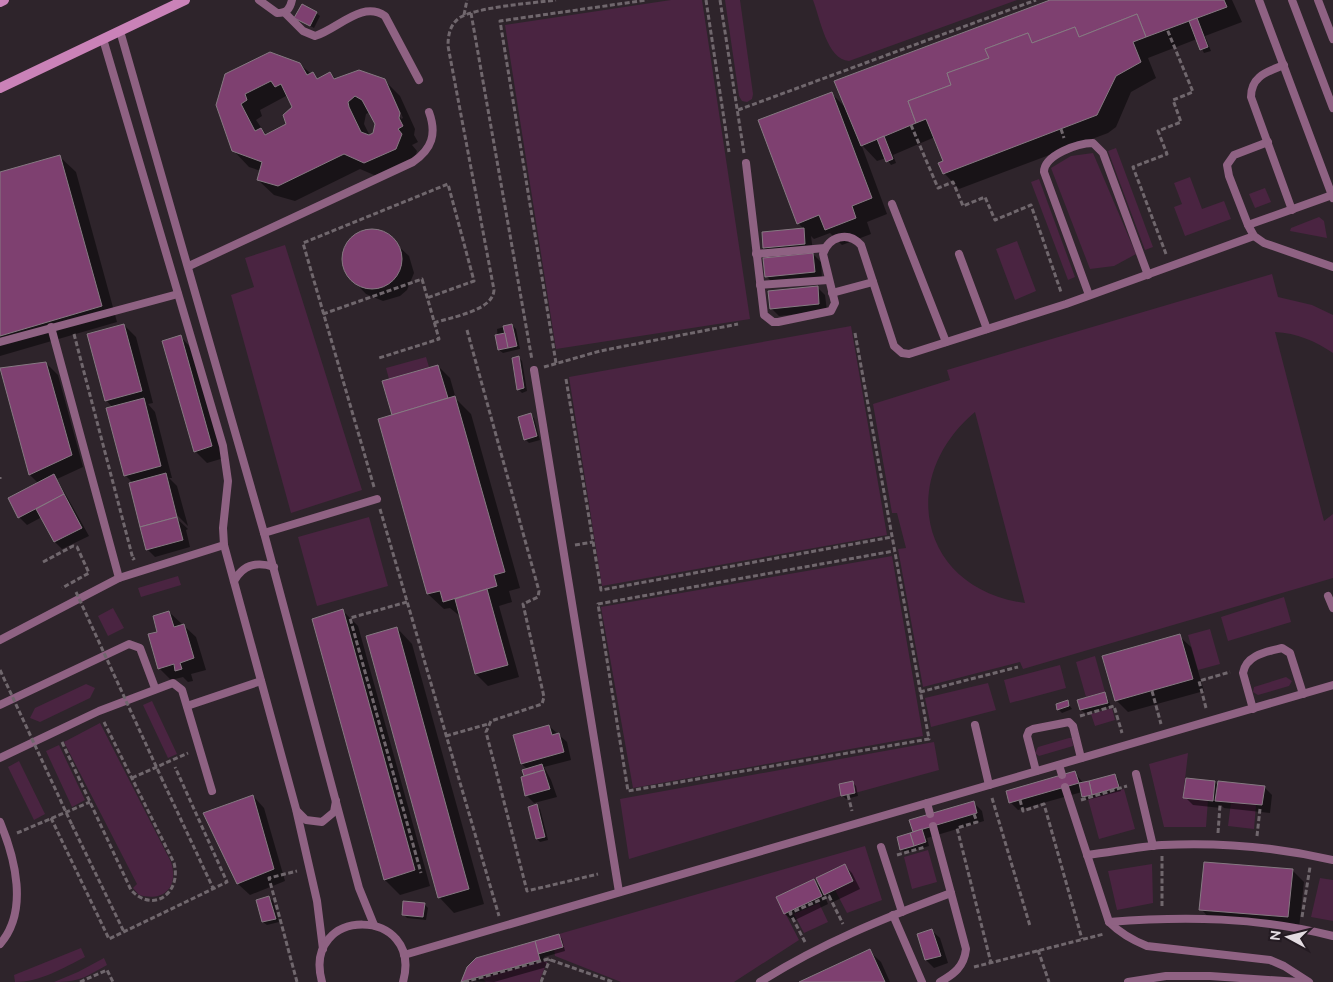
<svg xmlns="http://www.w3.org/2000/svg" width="1333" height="982" viewBox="0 0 1333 982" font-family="Ubuntu,sans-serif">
  <rect width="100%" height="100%" fill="#2e242b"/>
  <g fill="#4a2441" fill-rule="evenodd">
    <polygon points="671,0 702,0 750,319 556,349 505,25"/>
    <polygon points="725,0 740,0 753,94 752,99 747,102 742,101 739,96"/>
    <path d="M813,0H1017L849,61C827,60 820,18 813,0Z"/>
    <polygon points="1116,148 1153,247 1145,250 1108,151"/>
    <polygon points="1093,153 1136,254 1114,266 1090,269 1051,168 1071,156"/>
    <polygon points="1190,177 1202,209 1224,201 1231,219 1185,236 1174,207 1182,204 1174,183"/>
    <polygon points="1039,179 1075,277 1068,280 1031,182"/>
    <polygon points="1265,188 1271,202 1255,208 1249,194"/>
    <polygon points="1319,217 1324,221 1327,238 1290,231 1291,228"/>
    <polygon points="1017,241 1036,291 1015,300 996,249"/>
    <polygon points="285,245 362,490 291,513 231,295 254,287 245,258"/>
    <path d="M1272,274L1278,297L1312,305L1333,315V353C1315,341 1297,333 1275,332L1324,521L1333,514V578L1023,669L1020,662L923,687L898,549L906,548L897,513H892L873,404L950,380L947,370ZM975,412L1025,603C920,589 896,478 975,412Z"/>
    <polygon points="851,326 887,535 602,586 569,377"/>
    <polygon points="426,357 429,367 389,379 386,368"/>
    <polygon points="369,517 388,586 317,606 298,537"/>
    <polygon points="892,556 923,736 633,788 601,607"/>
    <polygon points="178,576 181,585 141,597 138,588"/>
    <polygon points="1284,597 1291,622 1228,641 1221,617"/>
    <polygon points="113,608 124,628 108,636 98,616"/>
    <polygon points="1210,629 1220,664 1198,670 1188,635"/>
    <polygon points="1095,656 1105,692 1086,697 1076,662"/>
    <polygon points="1060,665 1066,688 1010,703 1004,680"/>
    <polygon points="1286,677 1292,681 1289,686 1258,695 1253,692 1254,687"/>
    <polygon points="988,683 996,710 931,727 925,698"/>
    <polygon points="86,684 95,688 90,698 40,722 30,718 35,708"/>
    <polygon points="152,701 177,754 168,758 143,705"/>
    <polygon points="1112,708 1115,720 1095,726 1091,714"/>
    <path d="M100,723L171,862C179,887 164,902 139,895L133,888L137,884L64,742Z"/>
    <polygon points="1069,738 1072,738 1073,746 1039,756 1035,753 1038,747"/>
    <polygon points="934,742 939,770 855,793 852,781 839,784 841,796 629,859 620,799"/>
    <polygon points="59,745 85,800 72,807 46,751"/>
    <polygon points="1188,753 1183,797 1208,800 1206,827 1164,827 1149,764"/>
    <polygon points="19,761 45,814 34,820 8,767"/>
    <polygon points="1124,789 1135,829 1099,839 1088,799"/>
    <polygon points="1231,802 1256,805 1254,829 1228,826"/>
    <polygon points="865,846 882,900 847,913 835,890 853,881 845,864 777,897 799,940 734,982 621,982 555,956 554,949 563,947 559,934"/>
    <polygon points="928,850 937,882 912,889 904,857"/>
    <polygon points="1152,864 1153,903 1117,910 1108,871"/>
    <polygon points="1320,878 1333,880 1333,921 1311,917"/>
    <polygon points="819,903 828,922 804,933 794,914"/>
    <path d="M81,948L85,957C63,968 40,982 15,982L14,975Z"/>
    <path d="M104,958L107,965C85,977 80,982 54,982L78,972Z"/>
    <polygon points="544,961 547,962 539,982 486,982 482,978"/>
  </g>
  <g fill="#0007" fill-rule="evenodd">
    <polygon points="1054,0 1232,0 1242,22 1205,36 1211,51 1204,53 1197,39 1148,58 1156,78 1131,92 1116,127 1108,133 959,189 944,173 944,161 935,137 893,155 896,163 891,165 886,158 877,161 861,144 887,214 867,222 871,234 842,245 830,233 814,239 811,236 813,251 772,255 764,248 763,234 804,229 798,223 831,93 847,109"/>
    <polygon points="316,13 320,16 314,28 296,18"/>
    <path d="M299,64L318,79L330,73L337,80H384L400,96L415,129L414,135L418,142L412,145L417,151L412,165L381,178L360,169L295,201L274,195L258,180L261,171L249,167L233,150L217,105ZM388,91H391L403,118L401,119ZM286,96L293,107L288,124L267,136L256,120L262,116L260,110ZM370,112L376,124L374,134L370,136L364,124L366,114Z"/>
    <polygon points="60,157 76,172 117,322 0,356 0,174"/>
    <polygon points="374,230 383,232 409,256 414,273 407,290 400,296 383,301 366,294 348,275 344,267 345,248 356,234"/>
    <polygon points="813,254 821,262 822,279 774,284 766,276"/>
    <polygon points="817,287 825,295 827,311 779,316 771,308"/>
    <polygon points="124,325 136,337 153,403 148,404 155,412 172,478 169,478 177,486 188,526 174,512 172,514 188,529 186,530 190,547 155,557 147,549 133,483 125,475 113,408 106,400"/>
    <polygon points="512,325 516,329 520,349 503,353 499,350 497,329"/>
    <polygon points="181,337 192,349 224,458 207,463 195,451"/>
    <polygon points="519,358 522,361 527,391 522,393 518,389"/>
    <polygon points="46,363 58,375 83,467 57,479 89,536 62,549 55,542 42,517 27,525 19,517 10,499 39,484 30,475 1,369"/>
    <polygon points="438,366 450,378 456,399 471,414 520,588 509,591 512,602 499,606 519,677 488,686 476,674 461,617 450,608 444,609 428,594 394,415"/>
    <polygon points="530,415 534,418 540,440 529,443 525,439"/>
    <polygon points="342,610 358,626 430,886 400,895 385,880"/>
    <polygon points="169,612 196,637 206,670 191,674 193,681 188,682 183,677 171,680 159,668 159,632"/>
    <polygon points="397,628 412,644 484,904 454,913 439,897"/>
    <polygon points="1179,636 1191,647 1204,691 1128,712 1116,700"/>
    <polygon points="1105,693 1111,706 1085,713 1081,710"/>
    <polygon points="1067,702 1072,709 1062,713 1058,709"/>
    <polygon points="549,726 567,742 571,760 544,767 551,780 557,797 534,803 526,795 524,771 528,770 522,764"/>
    <polygon points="1075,773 1084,784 1115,775 1118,779 1121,791 1087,800 1082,792 1018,810 1010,802"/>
    <polygon points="852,782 856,786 858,796 846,799 843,796"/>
    <polygon points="1215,782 1218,786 1264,787 1272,795 1270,813 1224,808 1221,805 1221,808 1193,805 1185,797"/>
    <polygon points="253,796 264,808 285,881 250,895 238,884"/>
    <polygon points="974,803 982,811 984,821 927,838 929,846 905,853 901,849 915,832"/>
    <polygon points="537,806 540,809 548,840 540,842 537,839"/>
    <polygon points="845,866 852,873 860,889 833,902 823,892 828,904 793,921 785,914 778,898 813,880 823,890"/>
    <polygon points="1292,870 1304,882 1299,928 1212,921 1201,909"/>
    <polygon points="269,898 273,901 279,922 267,925 263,922 257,901"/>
    <polygon points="424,904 428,908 426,920 407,918 403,914"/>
    <polygon points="932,931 940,938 948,963 934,968 926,960 919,935"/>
    <polygon points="559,935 562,939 565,951 544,957 547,967 494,982 463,981"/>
    <polygon points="869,951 881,962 890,982 802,982"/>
  </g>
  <g fill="#7e4070" stroke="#867982" fill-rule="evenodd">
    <polygon points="1050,0 1224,0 1227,7 1146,37 1137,14 1079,37 1075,27 1032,43 1028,33 985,49 989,58 947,73 951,85 908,101 916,123 861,146 834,81"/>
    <polygon points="302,4 317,12 310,26 294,18"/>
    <polygon points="1137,14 1146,37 1133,42 1141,62 1116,76 1097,115 943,174 938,163 943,161 926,119 916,123 908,101 951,85 947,73 989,58 985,49 1028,33 1032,43 1075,27 1079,37"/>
    <polygon points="1197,18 1208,47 1200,50 1189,21"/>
    <path d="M270,52L300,63L307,75L313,72L317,79L330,72L334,79L359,70L385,79L400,113L399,118L403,126L398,129L402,134L396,149L364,163L344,154L278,186L257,180L262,162L232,151L216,105L225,74ZM271,81L275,87L281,84L292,107L283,115L286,124L265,135L261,128L255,131L241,104L247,100L245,94ZM355,96L362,100L375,124L373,133L369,135L361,132L349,107L348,102Z"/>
    <polygon points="832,92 872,198 852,206 856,218 825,230 819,215 797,224 758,120"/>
    <polygon points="884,136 893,159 886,162 877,139"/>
    <polygon points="60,155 102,306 0,336 0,172"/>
    <polygon points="804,228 805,244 763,248 762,232"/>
    <circle cx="372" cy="259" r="30"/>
    <polygon points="813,253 815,272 765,277 763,258"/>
    <polygon points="818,286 819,304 770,309 768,291"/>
    <polygon points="124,324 142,391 105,401 87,334"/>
    <polygon points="512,324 517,346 508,348 503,326"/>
    <polygon points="505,333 508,348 498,350 495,335"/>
    <polygon points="181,335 212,446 194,452 162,341"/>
    <polygon points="519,356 524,388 517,390 512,358"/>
    <polygon points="46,362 72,455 29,475 0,368"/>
    <polygon points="438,365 448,398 392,415 382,381"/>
    <polygon points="455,396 505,572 494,575 497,586 443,602 440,591 427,594 378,419"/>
    <polygon points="144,398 161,466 124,476 106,408"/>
    <polygon points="531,413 537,436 524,440 518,417"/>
    <polygon points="166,473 177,517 140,527 129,483"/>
    <polygon points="54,474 64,494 18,518 8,498"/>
    <polygon points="64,494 82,528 54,542 36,509"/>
    <polygon points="177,517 183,540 146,550 140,527"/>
    <polygon points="487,589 508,665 475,674 455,599"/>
    <polygon points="343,609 415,870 384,880 312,619"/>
    <polygon points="169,611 174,627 184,624 194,658 180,663 182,669 175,671 174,664 158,669 148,634 157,632 153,616"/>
    <polygon points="397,627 469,889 438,898 366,636"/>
    <polygon points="1180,634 1193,679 1115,701 1102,656"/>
    <polygon points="1105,692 1108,703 1080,710 1077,700"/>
    <polygon points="1068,700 1069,706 1057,710 1056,704"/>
    <polygon points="549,725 552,735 559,733 564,752 521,764 513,735"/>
    <polygon points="542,764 544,770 524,776 522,770"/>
    <polygon points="544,770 550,789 525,796 521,777"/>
    <polygon points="1075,771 1079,783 1009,803 1006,791"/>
    <polygon points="1115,774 1119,787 1092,795 1089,781"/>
    <polygon points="1186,778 1215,781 1213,801 1183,798"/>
    <polygon points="853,781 855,793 841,796 839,784"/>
    <polygon points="1089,781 1092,795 1082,797 1079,783"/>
    <polygon points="1218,781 1265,786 1262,805 1215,801"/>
    <polygon points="253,795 274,869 237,884 203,813"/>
    <polygon points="974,801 977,813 913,832 909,820"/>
    <polygon points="537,804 545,837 536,839 528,807"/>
    <polygon points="922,829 926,842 914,846 910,833"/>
    <polygon points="910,833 914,846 900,850 897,837"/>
    <polygon points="1204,862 1293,869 1288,917 1199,910"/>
    <polygon points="845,864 853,881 824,895 816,878"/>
    <polygon points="814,879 822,896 784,914 776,897"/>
    <polygon points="269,896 276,919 262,922 256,900"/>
    <polygon points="403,901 425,903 423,917 402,915"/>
    <polygon points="932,929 941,956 925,960 917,934"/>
    <polygon points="559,934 563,947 538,954 535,941"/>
    <polygon points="535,941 540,960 461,982 467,967 476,958"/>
    <polygon points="870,949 885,982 799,982"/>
  </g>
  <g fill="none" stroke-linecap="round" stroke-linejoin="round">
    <g stroke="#70676d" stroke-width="3" stroke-dasharray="5 2.5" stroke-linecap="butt">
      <polyline points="706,0 729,152"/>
      <polyline points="720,0 744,153"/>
      <polyline points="471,13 532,360"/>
      <polyline points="464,15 467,0"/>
      <polyline points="738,110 1036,0"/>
      <polyline points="911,125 938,188 953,182 963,206 985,197 995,220 1031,205 1061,292"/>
      <polyline points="1061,129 1064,138"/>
      <polyline points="1166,254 1133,167 1167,154 1158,131 1181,122 1173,100 1193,92 1167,29"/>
      <polyline points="323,314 422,279 439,339 379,358"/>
      <path d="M434,323C451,317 493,311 494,290L448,46C448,35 450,25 459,18C476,7 534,3 556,0"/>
      <polyline points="467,330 539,591 538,597 523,604 544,697 542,704 491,721 486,732 527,891 598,874"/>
      <polyline points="855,333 929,739 628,791 598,604 894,551"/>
      <polyline points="74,334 133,559 135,558"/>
      <polyline points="556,363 500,21 647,0"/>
      <polyline points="544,367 600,351 738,324"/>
      <polyline points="566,379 601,590 892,537"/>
      <polyline points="0,477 0,479"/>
      <polyline points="374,487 303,243 448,184 474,281 427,298"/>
      <polyline points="380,509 499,916"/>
      <polyline points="575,545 593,542"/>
      <polyline points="43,562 73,546 77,547 89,573 62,588"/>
      <polyline points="407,602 350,618 421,873"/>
      <polyline points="1152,691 1161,724"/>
      <polyline points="920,692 1018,667"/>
      <polyline points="1206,708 1199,681 1230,672"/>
      <polyline points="1080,716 1114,706 1122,733"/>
      <polyline points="446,736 488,724"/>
      <path d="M62,742L131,890C153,914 182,893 174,863L104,722"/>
      <polyline points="161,777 213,888"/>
      <polyline points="132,778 188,753"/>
      <polyline points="848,795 852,811"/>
      <polyline points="992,798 1030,926"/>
      <polyline points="1020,800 1023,811 1044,804 1082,939"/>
      <polyline points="1081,800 1127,786"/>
      <polyline points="974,814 977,822 957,828 991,963"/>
      <polyline points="51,818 109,939 227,882 175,767"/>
      <polyline points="72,825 124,932"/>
      <polyline points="17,833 90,802"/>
      <polyline points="1218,833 1220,805"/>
      <polyline points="1257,836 1260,809"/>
      <polyline points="897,855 925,847"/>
      <polyline points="1162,856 1162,907"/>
      <polyline points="1302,917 1310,867"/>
      <polyline points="805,942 790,913 829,896 843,924"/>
      <polyline points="1038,950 1049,982"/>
      <polyline points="974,967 1104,934"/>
      <polyline points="80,982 107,970 113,982"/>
      <polyline points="297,982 269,878 297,871"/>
      <polyline points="464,982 548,959 613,982"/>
      <polyline points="541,982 550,959"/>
    </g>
    <g stroke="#8f6283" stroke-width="8">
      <path d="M259,0L277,13C287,13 290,9 292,0"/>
      <polyline points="1259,0 1333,198"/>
      <polyline points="1292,0 1333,108"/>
      <polyline points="1318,0 1333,39"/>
      <path d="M285,13L303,31L315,36C338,29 362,0 385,16L419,80"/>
      <polyline points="120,31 264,533 359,888 374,925"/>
      <polyline points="103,39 223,446 228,481 223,528 224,545 296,809 317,901 323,949"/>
      <path d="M1284,65C1267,72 1251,76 1251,97L1292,210"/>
      <polyline points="1268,142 1234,155 1227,165 1229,176 1248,225 1254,236 1264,243 1333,267"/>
      <path d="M746,163L764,315L773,322H778L831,311L835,303L823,254C829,236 848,231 861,245L894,346L902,353L909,354L1066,304L1254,236"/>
      <polyline points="892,204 946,342"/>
      <polyline points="1248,225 1332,195"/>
      <polyline points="756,254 825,248"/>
      <polyline points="959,254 987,329"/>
      <path d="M189,266L413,162C432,149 437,134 429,112"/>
      <polyline points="760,285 828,280"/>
      <polyline points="832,293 873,282"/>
      <path d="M1089,295L1044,172C1044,155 1078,143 1093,143L1103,153L1148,275"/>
      <polyline points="51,327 119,578"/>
      <polyline points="0,342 178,294"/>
      <polyline points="534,370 619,892"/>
      <polyline points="264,533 377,499"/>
      <path d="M234,581C243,565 256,561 274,567"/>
      <polyline points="1328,596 1333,608"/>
      <polyline points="0,640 119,578 224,545"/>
      <polyline points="0,705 129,644 140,648 155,688"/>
      <polyline points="187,706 261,681"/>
      <path d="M1253,709L1243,673C1246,655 1266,652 1282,648L1290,653L1303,694"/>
      <polyline points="975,725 989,785"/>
      <polyline points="0,758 99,711 173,683 182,690 212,791"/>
      <polyline points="1059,765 1062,775"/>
      <polyline points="1036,771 1027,736 1029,731 1033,729 1069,722 1073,726 1081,758"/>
      <polyline points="1136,774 1153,846"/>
      <path d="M1065,787L1109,922C1120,933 1132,940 1147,946L1270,960L1284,966L1309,982"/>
      <polyline points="927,803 930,814"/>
      <polyline points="297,811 306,820 322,822 334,812 336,801"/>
      <path d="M0,822C15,858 29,911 0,944"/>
      <path d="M933,826L966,949C964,967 954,974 940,982"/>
      <polyline points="881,847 902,912"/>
      <path d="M1087,855C1112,852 1137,847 1162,845C1220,842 1276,847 1333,860"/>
      <polyline points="893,915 922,982"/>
      <path d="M1109,922C1185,916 1258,917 1333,936"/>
      <polyline points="404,955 1333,685"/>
      <path d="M322,982C301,905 424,906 403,982"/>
      <path d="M760,982C820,944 884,918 951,893"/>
      <polyline points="1128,982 1166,976 1210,976 1299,982"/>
    </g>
    <g stroke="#ca82b8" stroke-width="10">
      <polyline points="0,2 4,0"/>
      <polyline points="0,88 185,0"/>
    </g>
    <g stroke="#70676d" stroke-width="3" stroke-dasharray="5 2.5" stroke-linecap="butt">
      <polyline points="76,592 161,777"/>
      <polyline points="0,670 72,825"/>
    </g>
  </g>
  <g transform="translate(1288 937) rotate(277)" stroke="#241b22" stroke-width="4" paint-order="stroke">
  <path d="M0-4L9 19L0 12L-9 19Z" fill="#e4dde2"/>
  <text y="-8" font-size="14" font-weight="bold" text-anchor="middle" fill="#e4dde2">N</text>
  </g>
</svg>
